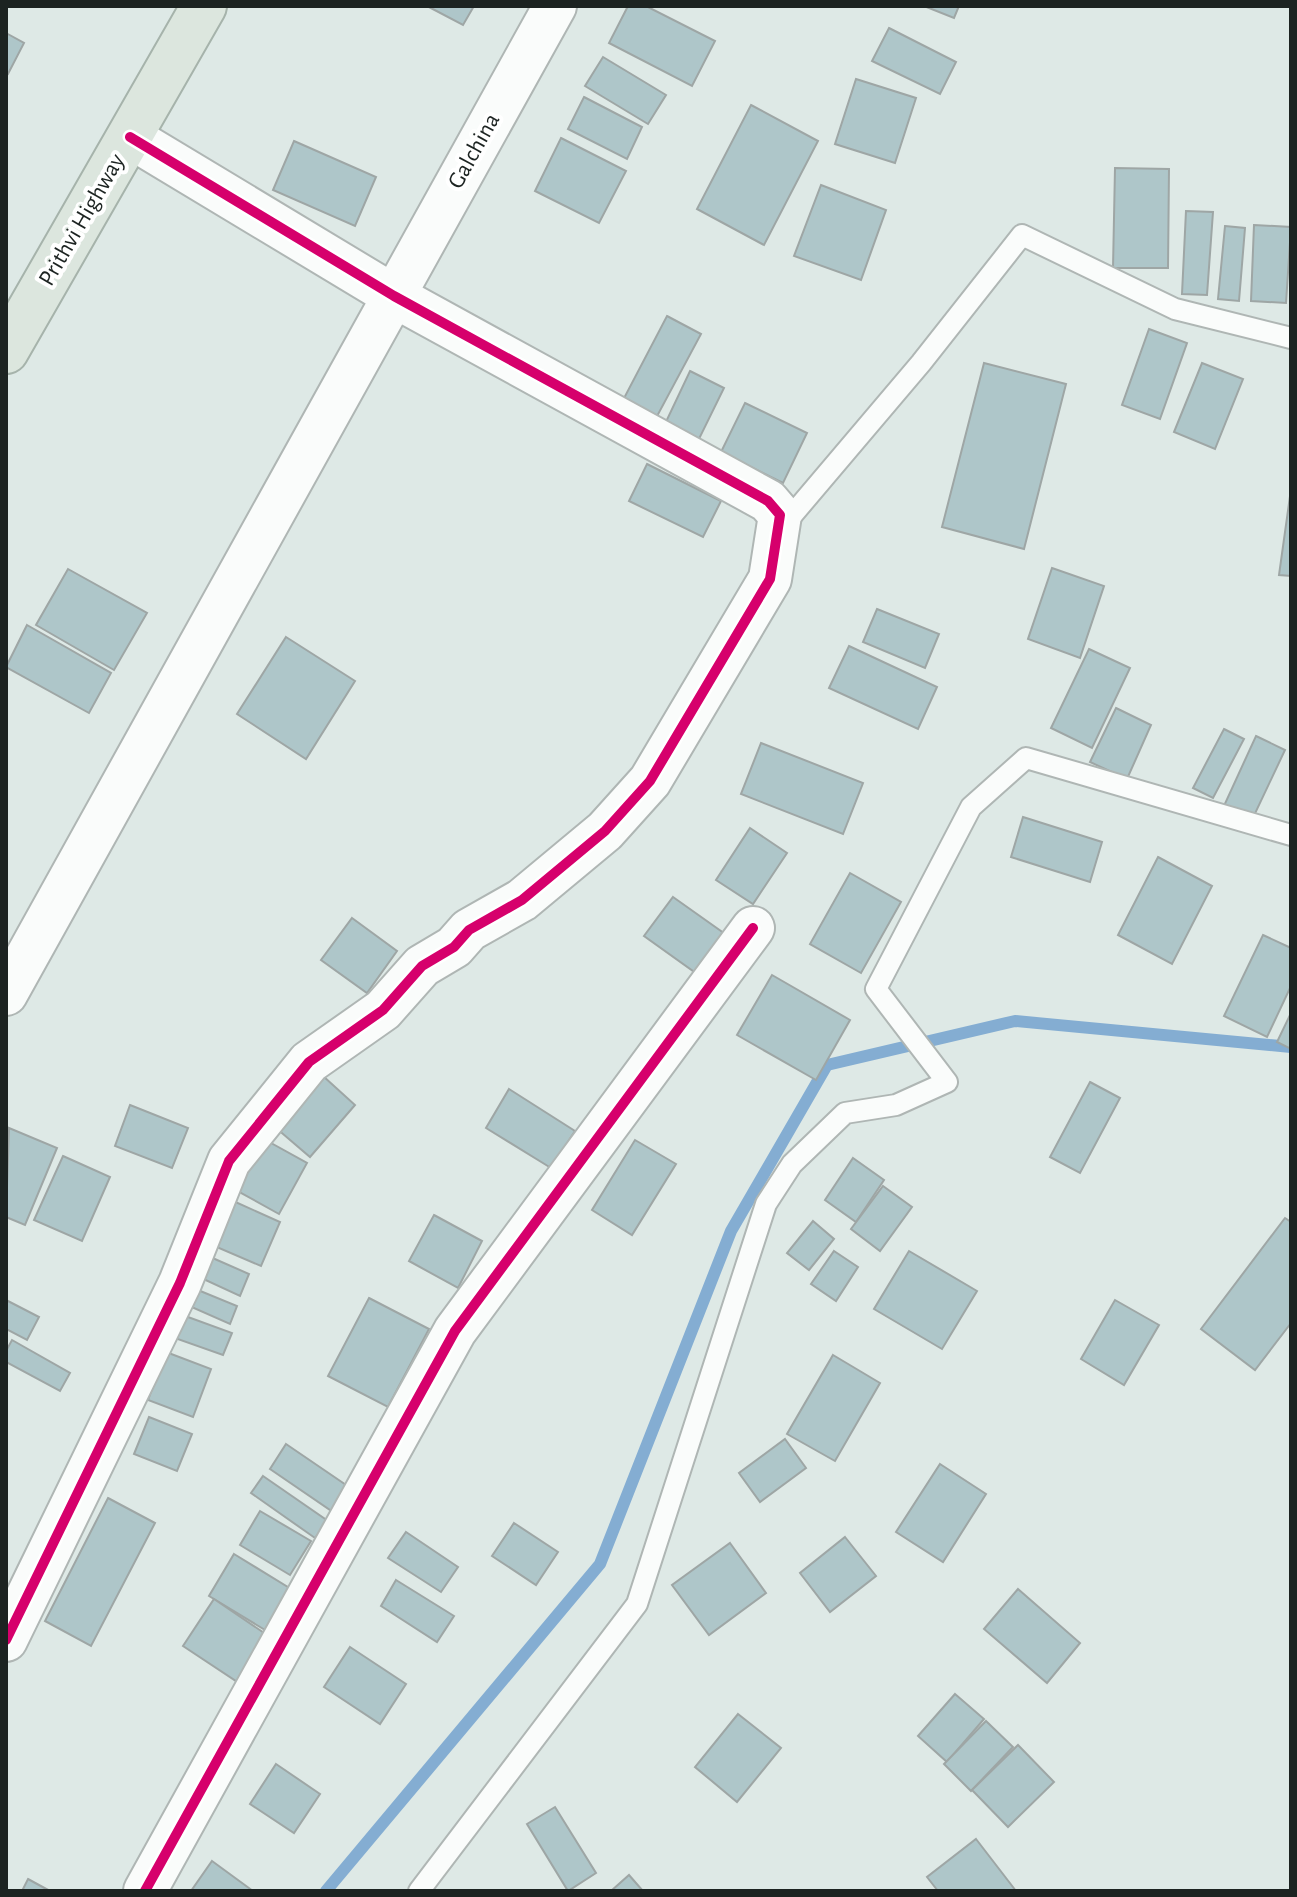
<svg xmlns="http://www.w3.org/2000/svg" width="1297" height="1897" viewBox="0 0 1297 1897" font-family="'Alegreya Sans',sans-serif">
  <rect width="100%" height="100%" fill="#dee9e6"/>
  <g fill="none" stroke-linecap="round" stroke-linejoin="round">
    <polyline stroke="#84add2" stroke-width="12" points="326,1891 600,1564 731,1231 827,1065 1015,1021 1291,1047"/>
  </g>
  <g fill="#aec6c9" stroke="#9ea6a5" stroke-width="2">
    <polygon points="427,6 474,6 463,25"/>
    <polygon points="628,6 646,6 715,41 692,86 609,43"/>
    <polygon points="924,6 959,6 954,18"/>
    <polygon points="889,28 956,62 940,94 872,61"/>
    <polygon points="6,33 24,43 8,74 6,73"/>
    <polygon points="603,57 666,95 648,124 585,86"/>
    <polygon points="856,79 916,98 895,163 835,144"/>
    <polygon points="584,97 642,127 627,159 568,129"/>
    <polygon points="751,105 818,141 764,245 697,209"/>
    <polygon points="561,138 626,171 599,223 535,191"/>
    <polygon points="294,141 376,177 355,226 273,190"/>
    <polygon points="1115,168 1169,169 1168,268 1113,268"/>
    <polygon points="821,185 886,210 861,280 794,256"/>
    <polygon points="1186,211 1213,212 1207,295 1182,294"/>
    <polygon points="1254,225 1291,227 1286,303 1251,301"/>
    <polygon points="1225,226 1245,228 1239,301 1218,299"/>
    <polygon points="667,316 701,334 655,420 622,402"/>
    <polygon points="1149,329 1187,343 1160,419 1122,405"/>
    <polygon points="984,363 1066,384 1024,549 942,527"/>
    <polygon points="1202,363 1243,379 1215,449 1174,432"/>
    <polygon points="690,371 724,388 697,443 664,426"/>
    <polygon points="745,403 807,433 783,483 721,452"/>
    <polygon points="647,464 721,501 703,537 629,501"/>
    <polygon points="1291,489 1291,576 1279,575"/>
    <polygon points="1052,568 1104,586 1080,658 1028,639"/>
    <polygon points="68,569 147,613 114,670 36,625"/>
    <polygon points="877,609 939,634 925,668 863,642"/>
    <polygon points="27,625 111,673 89,713 6,667"/>
    <polygon points="286,637 355,681 306,759 237,714"/>
    <polygon points="849,646 937,687 918,729 829,688"/>
    <polygon points="1089,649 1130,668 1092,748 1051,728"/>
    <polygon points="1116,708 1151,725 1127,779 1090,762"/>
    <polygon points="1224,729 1244,739 1213,798 1193,788"/>
    <polygon points="1256,736 1285,750 1251,822 1223,808"/>
    <polygon points="761,743 863,783 843,834 741,794"/>
    <polygon points="1023,817 1102,842 1090,882 1011,857"/>
    <polygon points="750,828 787,853 753,904 716,880"/>
    <polygon points="1158,857 1212,886 1172,964 1118,935"/>
    <polygon points="850,873 901,902 861,973 810,944"/>
    <polygon points="673,897 735,941 707,981 644,936"/>
    <polygon points="352,918 397,951 367,993 321,960"/>
    <polygon points="1263,935 1291,948 1291,986 1267,1037 1224,1016"/>
    <polygon points="772,975 850,1020 816,1080 737,1035"/>
    <polygon points="1291,1013 1291,1049 1277,1042"/>
    <polygon points="323,1076 355,1105 310,1157 276,1128"/>
    <polygon points="1090,1082 1120,1098 1080,1173 1050,1157"/>
    <polygon points="509,1089 575,1131 551,1168 486,1128"/>
    <polygon points="130,1105 188,1128 172,1168 115,1146"/>
    <polygon points="9,1128 57,1148 25,1225 6,1217"/>
    <polygon points="262,1138 307,1163 279,1214 234,1189"/>
    <polygon points="635,1140 676,1164 632,1235 592,1210"/>
    <polygon points="63,1156 110,1177 82,1241 34,1220"/>
    <polygon points="853,1158 884,1180 856,1222 825,1200"/>
    <polygon points="883,1186 912,1207 880,1251 851,1229"/>
    <polygon points="231,1200 280,1222 261,1266 212,1245"/>
    <polygon points="434,1215 482,1241 458,1288 409,1261"/>
    <polygon points="1285,1218 1291,1222 1291,1323 1255,1370 1201,1329"/>
    <polygon points="813,1221 834,1239 809,1270 787,1253"/>
    <polygon points="834,1251 858,1267 836,1301 811,1284"/>
    <polygon points="909,1251 977,1291 942,1349 874,1309"/>
    <polygon points="208,1256 249,1274 240,1296 199,1277"/>
    <polygon points="193,1288 237,1306 230,1324 187,1305"/>
    <polygon points="369,1298 429,1329 388,1407 328,1376"/>
    <polygon points="6,1300 39,1317 27,1340 6,1329"/>
    <polygon points="1115,1300 1159,1325 1124,1385 1081,1359"/>
    <polygon points="177,1313 232,1333 223,1355 169,1336"/>
    <polygon points="12,1340 70,1373 60,1391 6,1362 6,1351"/>
    <polygon points="166,1352 211,1369 193,1417 148,1400"/>
    <polygon points="833,1355 880,1383 835,1461 787,1434"/>
    <polygon points="149,1417 192,1434 177,1471 134,1454"/>
    <polygon points="785,1439 806,1468 760,1502 739,1473"/>
    <polygon points="286,1444 349,1487 333,1512 270,1469"/>
    <polygon points="940,1464 986,1494 943,1562 896,1532"/>
    <polygon points="263,1476 328,1521 315,1538 251,1493"/>
    <polygon points="108,1498 155,1523 91,1646 45,1621"/>
    <polygon points="260,1511 311,1541 290,1575 240,1545"/>
    <polygon points="514,1523 558,1552 536,1585 492,1556"/>
    <polygon points="406,1532 458,1567 441,1592 388,1558"/>
    <polygon points="845,1537 876,1576 830,1612 800,1573"/>
    <polygon points="730,1543 766,1593 709,1635 672,1585"/>
    <polygon points="234,1554 296,1592 270,1633 209,1596"/>
    <polygon points="396,1580 454,1616 437,1642 381,1606"/>
    <polygon points="1018,1589 1080,1643 1047,1683 984,1629"/>
    <polygon points="214,1599 270,1637 239,1683 183,1646"/>
    <polygon points="350,1647 406,1684 380,1724 324,1687"/>
    <polygon points="955,1694 984,1719 947,1762 918,1736"/>
    <polygon points="738,1714 781,1748 737,1802 695,1767"/>
    <polygon points="986,1721 1013,1747 971,1791 944,1764"/>
    <polygon points="1018,1745 1054,1782 1008,1827 972,1790"/>
    <polygon points="276,1764 320,1794 294,1833 250,1804"/>
    <polygon points="555,1807 596,1873 568,1891 527,1824"/>
    <polygon points="976,1839 1016,1891 938,1891 927,1877"/>
    <polygon points="212,1861 253,1891 191,1891"/>
    <polygon points="629,1875 643,1891 611,1891"/>
    <polygon points="28,1879 50,1891 22,1891"/>
  </g>
  <g fill="none" stroke-linecap="round" stroke-linejoin="round">
    <defs>
      <g id="lane">
        <polyline points="782,527 921,363 1022,235 1175,309 1291,338"/>
        <polyline points="419,1891 637,1604 766,1204 792,1164 845,1113 896,1105 947,1082 876,989 971,807 1026,758 1291,835"/>
      </g>
      <g id="street">
        <polyline points="6,994 555,6"/>
        <polyline points="6,1640 180,1283 229,1161 309,1062 383,1010 422,966 454,947 469,930 522,900 605,831 650,781 770,579 780,515 768,501 394,296 130,137"/>
        <polyline points="145,1891 455,1331 753,928"/>
      </g>
      <polyline id="highway" points="6,351 204,6"/>
    </defs>
    <use href="#lane" stroke="#afb6b4" stroke-width="24"/>
    <use href="#street" stroke="#afb6b4" stroke-width="46"/>
    <use href="#highway" stroke="#a6b3ab" stroke-width="48"/>
    <use href="#lane" stroke="#fafcfb" stroke-width="20"/>
    <use href="#street" stroke="#fafcfb" stroke-width="42"/>
    <use href="#highway" stroke="#dce6de" stroke-width="44"/>
    <defs>
      <g id="cycleway">
        <polyline points="6,1640 180,1283 229,1161 309,1062 383,1010 422,966 454,947 469,930 522,900 605,831 650,781 770,579 780,515 768,501 394,296 130,137"/>
        <polyline points="145,1891 455,1331 753,928"/>
      </g>
    </defs>
    <use href="#cycleway" stroke="#fff" stroke-width="15"/>
    <use href="#cycleway" stroke="#d6006c" stroke-width="10"/>
  </g>
  <g text-anchor="middle" dominant-baseline="central" stroke-width="8" stroke-linejoin="round" paint-order="stroke">
    <g font-size="24" fill="#1c2321" stroke="#fff">
      <text transform="translate(474 151) rotate(-61)">Galchina</text>
      <text transform="translate(82 220) rotate(-60)">Prithvi Highway</text>
    </g>
  </g>
  <rect width="1297" height="1897" fill="none" stroke="#1c2321" stroke-width="16"/>
</svg>
